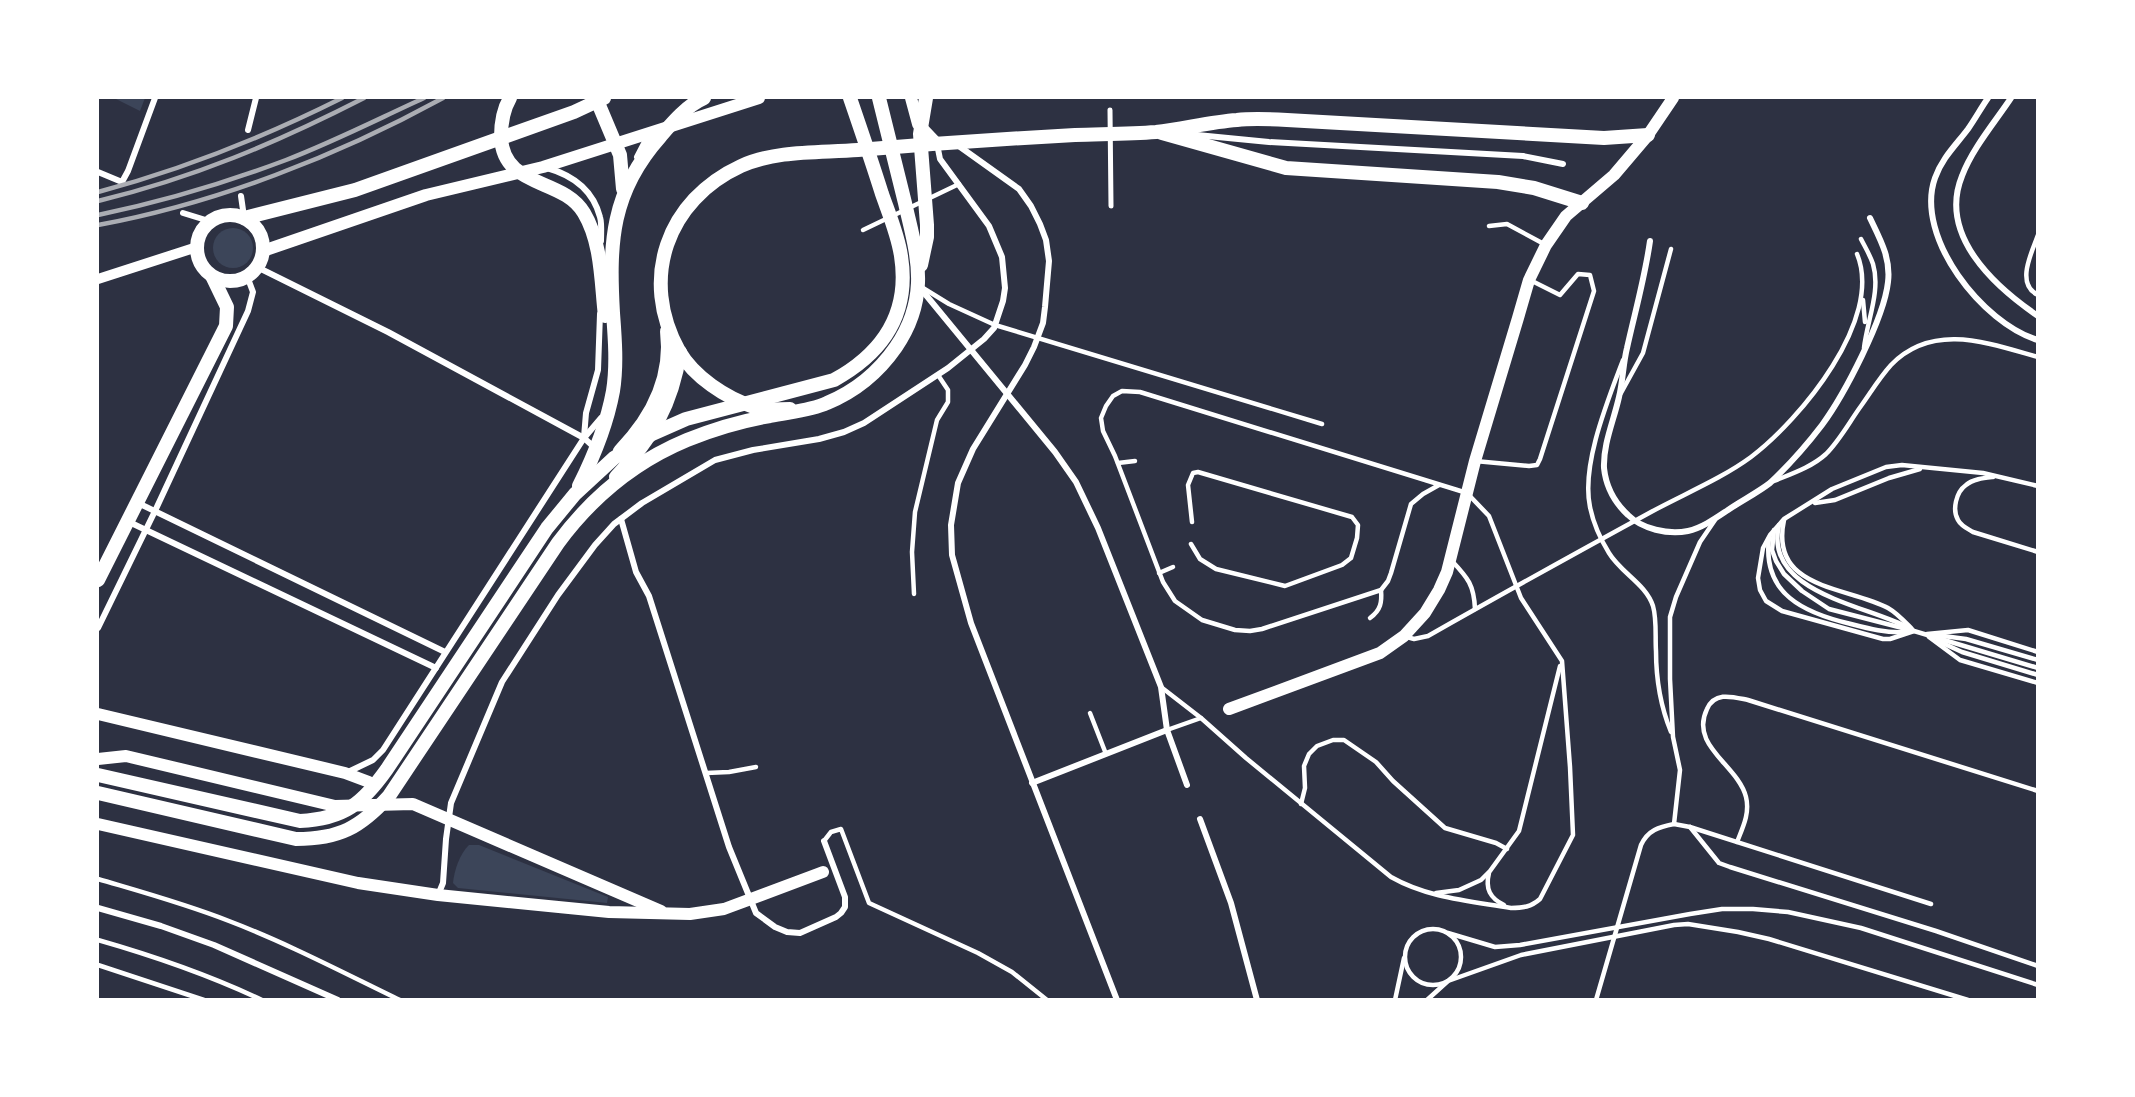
<svg xmlns="http://www.w3.org/2000/svg" width="2135" height="1097" viewBox="0 0 2135 1097" font-family="'DejaVu Sans',sans-serif">
  <rect width="100%" height="100%" fill="#2d3142"/>
  <g fill="#3c4559">
    <polygon points="114,98 145,98 140,111"/>
    <circle cx="233" cy="248" r="20"/>
    <path d="M469,845H479L608,897L607,903L458,888L453,883C454,871 460,853 469,845Z"/>
  </g>
  <g fill="none" stroke-linecap="round" stroke-linejoin="round">
    <g stroke="#fff" stroke-width="4.5">
      <polyline points="1489,226 1507,224 1544,244"/>
      <polyline points="863,230 959,184"/>
      <path d="M2038,235C2032,252 2015,284 2038,295"/>
      <path d="M1861,239C1865,247 1870,255 1873,264C1881,291 1867,321 1864,348"/>
      <polyline points="923,288 949,304 995,325 1322,424"/>
      <polyline points="1863,300 1865,322"/>
      <path d="M1623,360C1608,400 1581,465 1590,507C1593,522 1601,540 1609,553C1621,573 1646,584 1653,606C1657,620 1655,637 1656,651C1656,680 1660,705 1671,732"/>
      <polyline points="1621,393 1643,353 1671,249"/>
      <polyline points="1475,461 1529,466 1537,465 1540,459 1594,291 1590,275 1578,274 1560,295 1530,280"/>
      <polyline points="1118,463 1135,461"/>
      <path d="M1993,477C1984,478 1973,479 1966,485C1956,492 1952,510 1958,520C1961,526 1968,529 1973,532L2038,552"/>
      <path d="M1774,481C1791,474 1812,467 1826,454C1840,440 1850,421 1861,406C1871,392 1880,377 1891,365C1933,322 1988,343 2038,357"/>
      <polyline points="1815,503 1835,500 1889,478 1920,469"/>
      <path d="M1784,520C1769,590 1847,586 1888,608C1897,613 1905,622 1912,629"/>
      <path d="M1779,525C1763,593 1867,605 1909,628"/>
      <polyline points="1774,530 1772,550 1776,561 1784,574 1802,591 1829,609 1914,631 2038,668"/>
      <path d="M1769,538C1762,594 1804,613 1851,624C1870,629 1886,633 1905,632"/>
      <polyline points="1191,544 1200,559 1216,569 1285,586 1342,565 1351,558 1357,538 1358,525 1352,517 1198,472 1193,473 1188,485 1192,522"/>
      <path d="M1452,561C1468,578 1474,585 1475,609"/>
      <polyline points="1159,573 1173,567"/>
      <polyline points="914,594 912,552 915,512 937,420 948,402 948,390 938,375"/>
      <path d="M1370,618C1381,610 1382,602 1381,590"/>
      <polyline points="1914,631 1890,639 1883,639 1782,611 1766,601 1760,590 1758,578 1763,548 1770,535 1784,519 1832,489 1886,467 1902,465 1983,473 2038,486"/>
      <polyline points="1927,634 1968,630 2038,652"/>
      <polyline points="1936,635 1966,639 2038,660"/>
      <path d="M1407,637L1414,639L1428,636C1502,594 1576,553 1651,512C1684,494 1721,479 1751,457C1800,420 1884,319 1857,254"/>
      <polyline points="1929,637 1960,660 2038,683"/>
      <polyline points="1938,641 1962,652 2038,675"/>
      <path d="M1161,687L1201,718L1246,758L1391,877C1428,898 1470,901 1511,908C1523,908 1531,907 1540,899L1573,835L1570,767L1562,661L1521,598L1489,516L1467,493L1140,392L1122,391L1113,396L1106,406L1101,418L1103,431L1115,456L1163,582L1175,601L1202,620L1235,630L1250,631L1262,629L1381,590L1388,581L1391,573L1411,504L1423,494L1439,485"/>
      <polyline points="1090,713 1106,754"/>
      <polyline points="1167,730 1201,718"/>
      <polyline points="706,773 729,772 756,767"/>
      <polyline points="1301,804 1305,788 1304,766 1309,754 1317,746 1333,740 1344,740 1376,762 1393,781 1445,828 1496,843 1507,849"/>
      <polyline points="1674,824 1690,827 1931,904"/>
      <polyline points="1690,827 1719,863 1730,867 1936,931 2038,966"/>
      <polyline points="824,841 831,832 841,829 869,903 978,953 1012,972 1047,1000"/>
      <path d="M1737,842C1743,827 1750,813 1746,797C1738,765 1689,746 1707,709C1715,691 1733,697 1748,700L2038,791"/>
      <path d="M1489,873C1485,889 1490,898 1504,905"/>
      <path d="M98,879C142,892 186,904 229,921C287,943 344,973 400,1000"/>
      <polyline points="1436,893 1459,890 1481,880 1490,871 1519,831 1560,666"/>
      <circle cx="1433" cy="957" r="28"/>
      <polyline points="1448,933 1495,947 1520,945 1690,914 1722,909 1753,909 1788,912 1861,928 2038,985"/>
      <path d="M98,940C154,956 209,975 262,1000"/>
      <polyline points="98,965 204,1000"/>
      <polyline points="1395,1000 1404,958"/>
      <polyline points="1427,1000 1448,981 1521,955 1674,925 1688,924 1738,932 1769,939 1968,1000"/>
      <path d="M1596,1000L1641,845C1648,830 1659,827 1674,824L1680,770L1673,737L1670,679V617L1676,597L1700,542L1715,520"/>
    </g>
    <polyline stroke="#fff" stroke-width="5" points="1110,110 1111,206"/>
    <g stroke="#fff" stroke-width="6">
      <path d="M1988,98C1981,108 1975,119 1968,129C1956,145 1942,158 1935,178C1914,237 1983,324 2038,340"/>
      <path d="M2011,98C1995,122 1972,149 1962,176C1938,235 1994,286 2038,316"/>
      <polyline points="248,130 256,98"/>
      <polyline points="1187,134 1269,142 1523,156 1563,164"/>
      <polyline points="956,144 1019,189 1031,206 1040,224 1046,240 1049,261 1045,307 1043,323 1034,347 1025,365 973,449 958,483 951,525 952,555 971,623 1117,1000"/>
      <polyline points="637,157 649,134"/>
      <path d="M547,168C572,175 593,190 600,217C602,224 601,233 601,241"/>
      <polyline points="98,172 122,182 128,171 155,98"/>
      <polyline points="241,196 244,217"/>
      <polyline points="183,213 209,221"/>
      <path d="M1650,241C1645,277 1635,312 1627,348C1623,364 1623,381 1619,397C1614,420 1603,444 1604,468C1606,487 1614,502 1628,515C1642,529 1668,535 1688,531C1702,528 1716,518 1728,510C1741,501 1757,493 1770,483C1788,466 1806,446 1822,425C1844,395 1884,319 1888,282C1891,258 1880,239 1870,218"/>
      <polyline points="257,267 388,332 584,438 595,448"/>
      <polyline points="921,289 1055,452 1076,482 1098,528 1161,687 1167,730 1187,785"/>
      <polyline points="584,437 586,413 598,370 600,314"/>
      <polyline points="138,503 445,652"/>
      <polyline points="621,519 636,572 649,596 729,847 756,913 775,927 787,932 800,933 836,917 841,913 845,907 845,897 824,841"/>
      <polyline points="127,521 436,668"/>
      <polyline points="98,628 155,511 248,311 253,292 247,276"/>
      <polyline points="348,772 373,760 383,750 584,438 601,418"/>
      <polyline points="1032,783 1167,730"/>
      <polyline points="1200,819 1231,903 1257,1000"/>
      <polyline points="438,895 443,883 446,839 451,803 502,682 558,595 595,545 614,524 642,503 715,460 753,450 819,439 844,432 864,423 948,368 984,339 994,328 1003,301 1005,288 1002,257 989,226 940,159 937,144"/>
      <polyline points="98,908 161,926 214,945 338,1000"/>
    </g>
    <polyline stroke="#fff" stroke-width="10" points="98,279 197,247"/>
    <g stroke="#fff" stroke-width="12">
      <polyline points="911,98 918,124 937,144"/>
      <polyline points="263,251 426,195 543,167 759,98"/>
      <polyline points="1229,709 1380,653 1404,636 1425,613 1439,590 1447,572 1475,461 1518,318 1529,280 1546,245 1566,216 1614,175 1648,135 1673,98"/>
      <polyline points="98,714 345,773 369,782"/>
      <polyline points="98,759 126,756 335,806 413,804 661,911"/>
      <polyline points="98,824 358,883 438,895 609,912 690,914 724,909 823,872"/>
    </g>
    <g stroke="#fff" stroke-width="14">
      <polyline points="1162,133 1286,168 1498,182 1534,188 1582,203"/>
      <circle cx="230" cy="248" r="33"/>
      <polyline points="244,218 355,190 574,112 604,98"/>
      <path d="M790,409C778,409 765,411 754,407C726,398 694,377 679,351C639,279 667,200 741,166C776,150 820,153 858,150C930,144 1002,139 1075,135C1102,134 1129,134 1156,132C1183,129 1210,122 1237,120C1253,118 1270,119 1287,120L1604,138L1648,135"/>
      <path d="M620,451C652,418 673,379 667,331"/>
      <path d="M616,477C652,438 672,405 680,352"/>
      <polyline points="98,580 226,326 227,307 213,278"/>
    </g>
    <g stroke="#fff" stroke-width="14">
      <path d="M510,98C503,110 501,123 501,137C503,189 563,177 584,213C602,243 601,283 605,316"/>
      <polyline points="596,98 620,155 623,189"/>
      <polyline points="921,265 927,237 927,225 920,134 926,98"/>
      <path d="M579,486C594,456 607,424 613,391C617,366 615,339 613,313C609,243 611,192 660,137C672,123 686,106 704,98"/>
      <path d="M98,775L300,821C344,819 363,803 387,769L547,528L575,494L614,458L652,434L686,419L834,380C883,353 910,313 901,256C898,235 889,214 882,194C872,162 861,130 850,98"/>
      <path d="M98,793L296,839C339,839 360,828 389,796L558,543C592,497 634,462 687,440C714,429 741,421 770,416C788,412 810,411 827,403C856,391 878,373 896,347C909,328 917,306 918,283C919,256 911,230 905,203C896,168 888,133 879,98"/>
    </g>
    <g stroke="#abadb3" stroke-width="4.5">
      <path d="M98,192C185,169 262,138 342,98"/>
      <path d="M98,201C193,178 276,143 364,98"/>
      <path d="M98,215C161,202 225,183 286,160C333,142 378,119 424,98"/>
      <path d="M98,225C217,203 337,156 443,98"/>
    </g>
  </g>
  <rect width="2135" height="1097" fill="none" stroke="#ffffff" stroke-width="198"/>
</svg>
